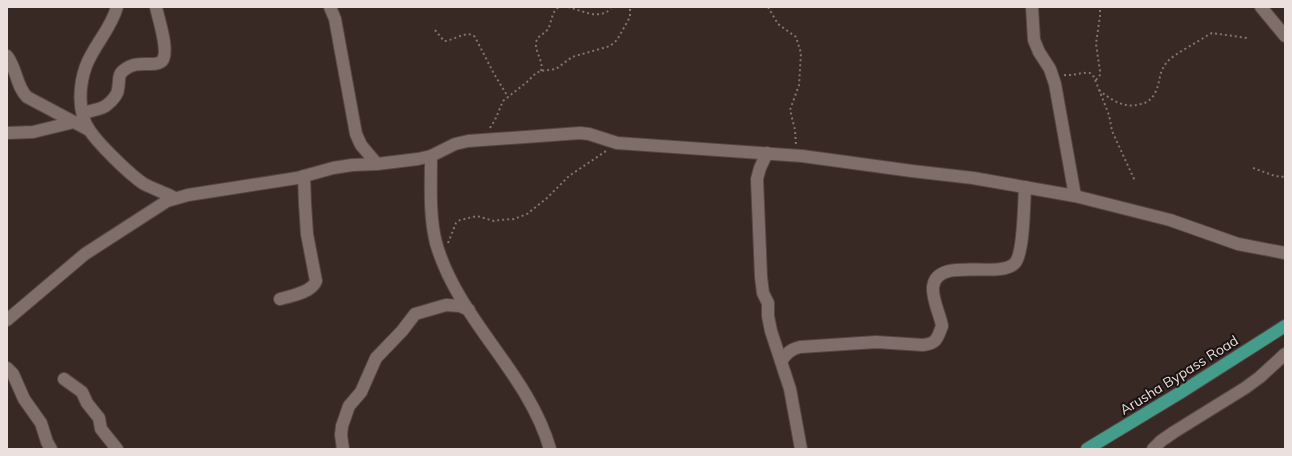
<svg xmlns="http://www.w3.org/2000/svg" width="1292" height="456" viewBox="0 0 1292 456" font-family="Mulish,sans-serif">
  <rect width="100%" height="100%" fill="#382925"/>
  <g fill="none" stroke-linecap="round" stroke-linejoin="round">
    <defs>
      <g id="minor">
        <path d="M117,7C111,29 94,45 86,66C79,85 77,113 90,131C96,140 104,148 112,156C122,166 132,176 144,184C154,189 165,193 175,198"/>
        <polyline points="330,7 335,19 356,134 361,145 377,164"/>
        <polyline points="1032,7 1034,40 1039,52 1050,69 1055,84 1075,196"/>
        <polyline points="1261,7 1285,36"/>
        <path d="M7,56C17,69 16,86 27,97L89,130"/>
        <path d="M83,114C91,109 101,111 108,104C112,101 118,94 118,89C120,81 117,75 124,70C133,63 140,64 151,64C155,64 159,64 162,61C170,52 158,18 156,7"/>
        <polyline points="7,133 33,132 74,122"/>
        <polyline points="767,153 760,168 757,179 761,277 763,293 768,303 768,316 771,331 790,389 801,449"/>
        <path d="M431,156C431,185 429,215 436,243C458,320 528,372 550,449"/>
        <path d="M280,299C292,296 312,292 316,281L307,234L305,204L304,176"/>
        <polyline points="7,320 85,254 167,201 188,195 297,178 333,168 352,165 377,164 418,159 431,156 455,144 468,141 580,133 589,134 617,143 802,156 912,171 973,178 1075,196 1170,220 1238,244 1285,253"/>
        <path d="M781,361C787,353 791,349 800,347L876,342L923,345C937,343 937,339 942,326C940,314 932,300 933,287C937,255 999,280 1015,263C1024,253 1024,202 1025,187"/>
        <polyline points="7,368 13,374 24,399 41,423 47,442 51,449"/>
        <polyline points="64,379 82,392 87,403 99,418 101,429 117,449"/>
        <polyline points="343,449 341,435 342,426 349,406 361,392 376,358 402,331 415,314 446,305 460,306 469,310"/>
        <polyline points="1153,449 1161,441 1174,432 1245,388 1260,377 1285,354"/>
      </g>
      <polyline id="major" points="1087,449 1183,391 1285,326"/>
    </defs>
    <use href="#minor" stroke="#544744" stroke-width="14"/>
    <use href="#major" stroke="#544744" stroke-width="14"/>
    <g stroke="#827471" stroke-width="2" stroke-dasharray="2 3" stroke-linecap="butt">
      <path d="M568,7C583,11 598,20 611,9"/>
      <polyline points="768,7 778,24 796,37 801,53 799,85 790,110 795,130 796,145"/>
      <path d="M435,30L444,41C454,41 467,29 475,37L493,72L508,97"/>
      <path d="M541,71C544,61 535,53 536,43C537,35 544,35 548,29C552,22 551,12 559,7"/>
      <path d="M1064,75C1073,76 1081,72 1090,73L1094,77L1109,115L1112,131L1135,181"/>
      <polyline points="1096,80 1100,75 1100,71 1096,44 1100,16 1100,7"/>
      <path d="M1099,90C1111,100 1124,109 1141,104C1147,103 1152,99 1155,93C1161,81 1158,73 1167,62C1174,54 1198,42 1208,35L1212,33L1247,38"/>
      <polyline points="490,128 495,120 503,101 527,82 536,73 541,71 556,69 572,57 610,46 617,40 630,17 630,7"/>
      <polyline points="1253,168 1275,176 1285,177"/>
      <polyline points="448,243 456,223 460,220 477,216 494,221 500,220 514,219 527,214 547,198 569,176 606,151"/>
    </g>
    <use href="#minor" stroke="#806e6a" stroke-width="12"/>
    <use href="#major" stroke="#449d8a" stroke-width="12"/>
  </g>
  <g text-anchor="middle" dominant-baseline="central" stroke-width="4" stroke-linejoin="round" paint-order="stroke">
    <g font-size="14" fill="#ebe0de" stroke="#1a1312">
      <text transform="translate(1179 375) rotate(-32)">Arusha Bypass Road</text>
    </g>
  </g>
  <rect width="1292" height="456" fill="none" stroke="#ebe0de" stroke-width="16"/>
</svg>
